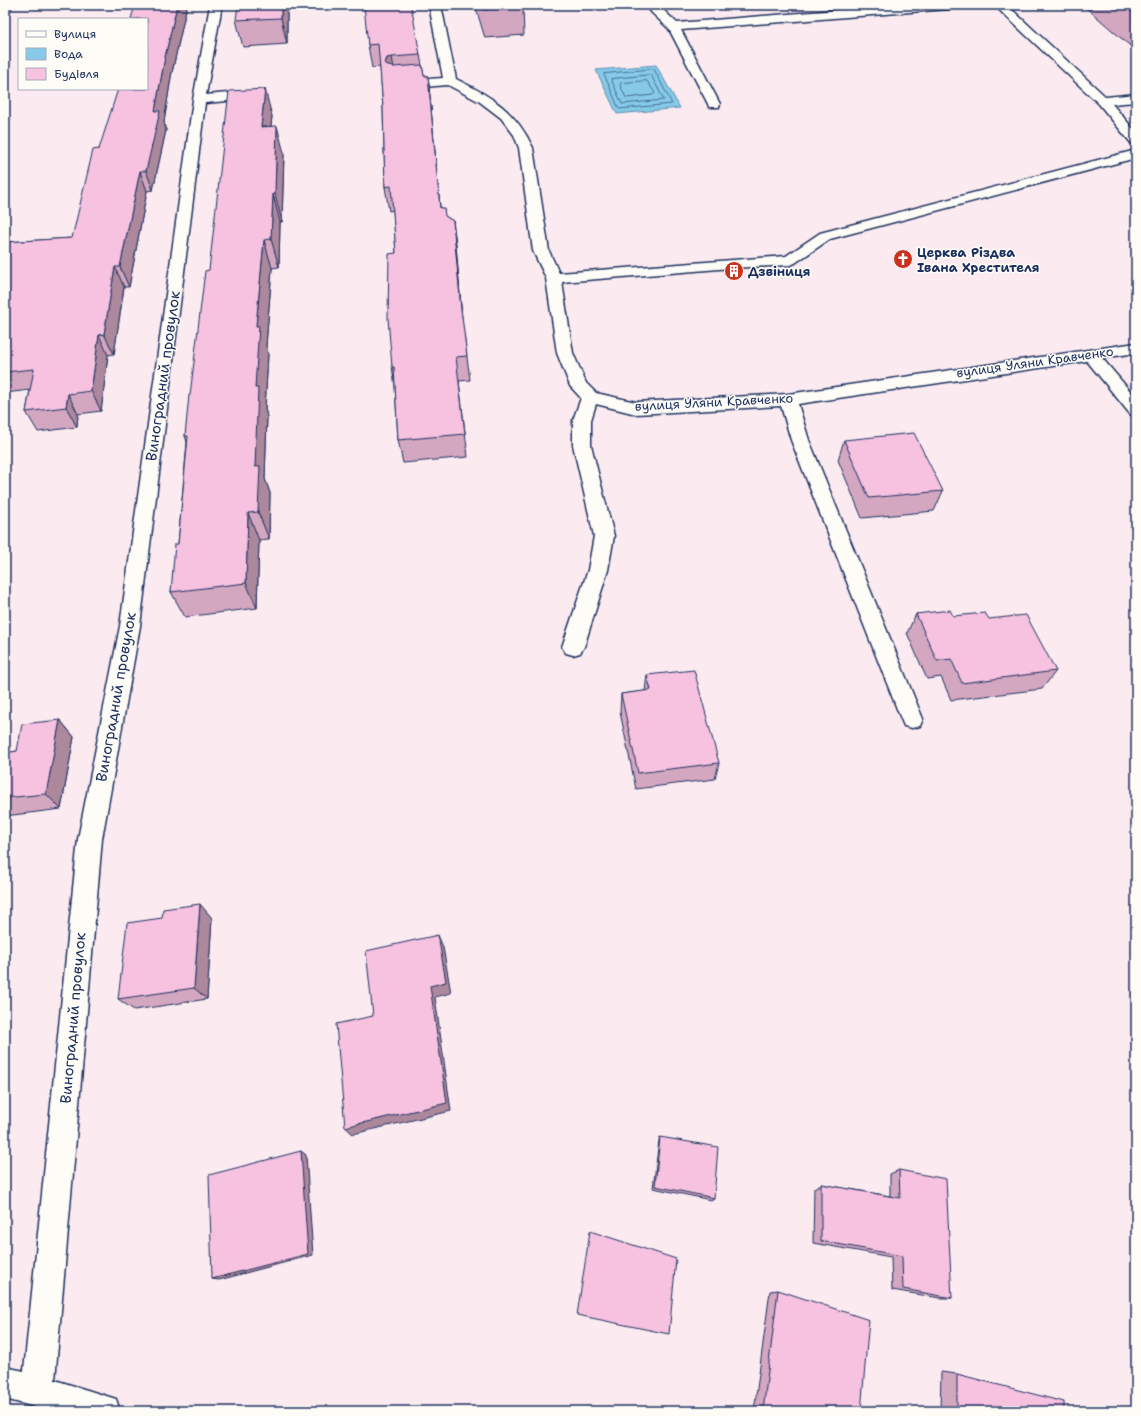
<svg xmlns="http://www.w3.org/2000/svg" width="1141" height="1416" viewBox="0 0 1141 1416" font-family="'Shantell Sans',sans-serif">
  <rect width="100%" height="100%" fill="#fbebf0"/>
  <filter id="ink" filterUnits="userSpaceOnUse"><feTurbulence type="fractalNoise" baseFrequency=".025" numOctaves="2"/><feDisplacementMap in="SourceGraphic" scale="8" xChannelSelector="R" yChannelSelector="G"/><feConvolveMatrix kernelMatrix="1 2 1 2 8 2 1 2 1" color-interpolation-filters="sRGB"/></filter>
  <g filter="url(#ink)">
    <polygon fill="#86cae8" stroke="#5b8cb1" points="656,65 680,108 617,114 596,70"/>
    <g fill="none" stroke-linecap="round" stroke-linejoin="round">
      <g stroke="#466d95" stroke-width="1">
        <polygon points="654,69 672,104 619,109 604,74"/>
        <polygon points="651,75 664,100 622,104 611,79"/>
        <polygon points="647,81 655,93 653,95 626,98 620,85 621,83"/>
      </g>
      <defs>
        <g id="minor">
          <polygon points="210,5 222,5 206,95 239,92 243,93 245,96 243,99 239,100 205,103 140,626 102,839 55,1380 116,1399 120,1411 50,1411 5,1399 5,1367 24,1371 78,839 120,626 193,100"/>
          <path d="M429,5H441L456,79C491,96 516,111 533,148L549,251L559,273L786,256L820,233L1136,150V158L830,239L795,263L790,265L731,268L562,282L573,353L586,383L596,393L636,402L788,394L1136,343V353L1102,358L1136,398V416L1130,414L1087,361L798,404L809,440L923,719L920,726L912,728L904,726L901,719L791,440L781,406L636,414L596,404L591,420V445L614,536L608,570L584,647L580,653L573,655L566,653L562,647L588,570L594,536L573,445V420L581,398L570,386L557,353L546,278L533,251L519,148L514,135L501,118L480,102L448,85L399,89L395,88L393,85L395,82L399,81L443,78Z"/>
          <polygon points="646,5 658,5 677,23 899,5 968,5 962,8 681,30 720,104 719,107 709,107 708,104 669,29 652,13"/>
          <polygon points="994,5 1007,5 1106,97 1136,94 1136,102 1112,104 1136,132 1136,144 1131,143 1099,104"/>
        </g>
      </defs>
      <use href="#minor" stroke="#1b2f5e" stroke-width="3"/>
      <use href="#minor" fill="#fdfcf7" fill-rule="evenodd"/>
    </g>
    <g fill="#d4a7c1" stroke="#1b2f5e">
      <polygon points="135,5 187,5 171,77 164,122 166,130 153,190 147,191 129,287 124,287 114,354 108,355 101,411 78,414 77,427 38,432 26,412 30,390 5,393 5,242 72,238 99,149 147,89"/>
      <polygon points="287,5 287,44 243,47 236,20"/>
      <polygon points="368,5 420,55 422,65 424,76 428,76 440,208 445,216 453,221 456,245 462,320 470,380 459,381 468,457 403,463 398,440 395,386 392,367 396,253 393,210 389,211 385,187 383,108 380,67 372,68 368,45"/>
      <polygon points="475,5 522,5 523,7 524,35 485,38"/>
      <polygon points="1083,5 1136,5 1136,51"/>
      <polygon points="272,116 271,126 284,153 282,222 280,222 279,267 272,268 266,346 268,354 265,409 267,416 265,479 270,493 269,539 259,540 257,608 185,617 171,592 178,544 187,442 185,436 209,270"/>
      <polygon points="844,440 943,491 934,511 862,518 838,460"/>
      <polygon points="916,614 989,619 1056,671 1042,689 951,700 941,677 927,679 907,633"/>
      <polygon points="647,675 719,763 715,779 636,789 620,712 621,694 645,691"/>
      <polygon points="60,720 74,737 61,809 5,816 5,753 17,751"/>
      <polygon points="212,918 207,999 134,1010 118,999"/>
      <polygon points="660,1137 714,1198 711,1200 653,1188 659,1140"/>
      <polygon points="899,1170 952,1298 940,1298 892,1290 891,1257 813,1243 814,1188 821,1184 890,1196 890,1174"/>
      <polygon points="778,1290 861,1411 754,1411 770,1291"/>
      <polygon points="941,1372 957,1374 1064,1411 940,1411"/>
    </g>
    <g fill="#ac889d" stroke="#1b2f5e">
      <polygon points="5,5 13,5 5,26"/>
      <polygon points="177,5 187,5 171,77 164,122 166,130 153,190 146,171 155,111 165,57"/>
      <polygon points="281,5 287,5 287,44 281,18"/>
      <polygon points="5,54 9,63 5,72"/>
      <polygon points="392,57 396,80 385,63 387,58"/>
      <polygon points="428,76 430,99 442,232 440,208"/>
      <polygon points="265,89 272,116 268,154 261,127"/>
      <polygon points="277,126 284,153 282,222 275,194"/>
      <polygon points="140,171 147,191 129,287 120,267"/>
      <polygon points="273,194 280,222 279,267 271,239"/>
      <polygon points="453,221 456,245 463,333 461,309"/>
      <polygon points="264,240 272,268 266,346 268,354 265,409 267,416 265,479 270,493 269,539 258,512 255,467 255,388 256,326"/>
      <polygon points="115,267 124,287 114,354 104,334"/>
      <polygon points="99,335 108,355 101,411 91,391"/>
      <polygon points="68,394 78,414 77,427 66,407"/>
      <polygon points="248,513 259,540 257,608 246,583"/>
      <polygon points="60,720 74,737 61,809 46,794"/>
      <polygon points="200,904 212,918 207,999 194,988"/>
      <polygon points="438,935 443,947 451,993 435,997 451,1111 353,1134 345,1127 430,986"/>
      <polygon points="301,1151 306,1155 313,1255 219,1280 212,1279"/>
    </g>
    <g fill="#f6c2e0" stroke="#1b2f5e">
      <polygon points="135,5 177,5 165,57 155,111 160,111 146,171 140,171 120,267 115,267 104,334 99,335 91,391 68,394 66,407 26,412 34,369 5,372 5,242 72,238 93,150 99,149 118,89 147,89 147,19 131,19"/>
      <polygon points="238,5 281,5 281,18 236,20"/>
      <polygon points="368,5 411,5 420,55 392,57 387,58 385,63 388,66 393,67 422,65 424,76 428,76 440,208 444,208 445,216 453,221 461,309 467,356 456,357 465,434 398,440 394,367 392,367 388,318 389,254 396,253 391,186 385,187 383,108 378,44 368,45 364,6"/>
      <polygon points="481,5 522,5 523,7 483,10"/>
      <polygon points="1124,5 1136,5 1136,15"/>
      <polygon points="265,89 261,127 277,126 275,194 273,194 271,239 264,240 256,326 259,326 255,388 258,388 255,467 260,466 258,512 248,513 246,583 171,592 175,544 178,544 188,436 185,436 189,395 190,395 205,271 209,270 229,91"/>
      <polygon points="914,433 943,491 869,498 844,440"/>
      <polygon points="950,610 953,616 985,613 989,619 1026,615 1056,671 962,683 951,659 937,661 916,614"/>
      <polygon points="694,670 719,763 638,773 621,694 651,690 647,675"/>
      <polygon points="60,720 46,794 5,798 5,753 17,751 22,724"/>
      <polygon points="200,904 194,988 118,999 127,923 162,918 163,909"/>
      <polygon points="438,935 446,982 430,986 447,1103 345,1127 336,1024 373,1016 366,951"/>
      <polygon points="660,1137 718,1147 714,1198 655,1186"/>
      <polygon points="301,1151 308,1254 212,1279 209,1175"/>
      <polygon points="899,1170 946,1179 952,1298 903,1289 902,1256 821,1241 821,1184 900,1198"/>
      <polygon points="590,1231 676,1259 669,1334 577,1315"/>
      <polygon points="778,1290 869,1320 861,1411 763,1411"/>
      <polygon points="957,1374 1064,1402 1064,1411 957,1411"/>
    </g>
  </g>
  <defs>
    <symbol id="church-disc" viewBox="-11 -11 22 22"><circle r="9.5" fill="#c8321e" stroke="#fdfcf7"/><path d="M-1.2-6h2.4v3.5h3.3v2.4h-3.3V6h-2.4V-.1h-3.3v-2.4h3.3Z" fill="#fff"/></symbol>
    <symbol id="building-disc" viewBox="-11 -11 22 22"><circle r="9.5" fill="#c8321e" stroke="#fdfcf7"/><path d="M-4-6H4V6H1V3H-1V6H-4ZM-2.5-4.3h1.7v1.8h-1.7ZM.8-4.3h1.7v1.8H.8ZM-2.5-1h1.7V.8h-1.7ZM.8-1h1.7V.8H.8Z" fill="#fff"/></symbol>
  </defs>
  <g fill-rule="evenodd">
    <use href="#church-disc" x="892" y="248" width="22" height="22"/>
    <use href="#building-disc" x="723" y="260" width="22" height="22"/>
  </g>
  <g text-anchor="middle" dominant-baseline="central" stroke-width="3" stroke-linejoin="round" paint-order="stroke">
    <g font-size="13" font-weight="bold" fill="#1b2f5e" stroke="#fdfcf7" text-anchor="start">
      <text x="917" y="252">Церква Різдва<tspan x="917" dy="15">Івана Хрестителя</tspan></text>
      <text x="748" y="271">Дзвіниця</text>
    </g>
    <g font-size="13" fill="#1b2f5e" stroke="#fdfcf7">
      <text transform="translate(1035 362) rotate(-8)">вулиця Уляни Кравченко</text>
      <text transform="translate(714 402) rotate(-3)">вулиця Уляни Кравченко</text>
    </g>
    <g font-size="15" fill="#1b2f5e" stroke="#fdfcf7">
      <text transform="translate(163 376) rotate(-82)">Виноградний провулок</text>
      <text transform="translate(116 697) rotate(-80)">Виноградний провулок</text>
      <text transform="translate(73 1018) rotate(-85)">Виноградний провулок</text>
    </g>
  </g>
  <rect width="1141" height="1416" fill="none" stroke="#fdfcf7" stroke-width="20"/>
  <rect x="10" y="10" width="1121" height="1396" fill="none" stroke="#1b2f5e" stroke-width="1.5" filter="url(#ink)"/>
  <rect x="18" y="18" width="130" height="72" fill="#fdfcf7" stroke="#a3aaba"/>
  <rect x="26" y="31" width="20" height="6" fill="#fdfcf7" stroke="#a3aaba"/>
  <text x="54" y="38" font-size="12" fill="#1b2f5e">Вулиця</text>
  <rect x="26" y="48" width="20" height="12" fill="#86cae8" stroke="#a3aaba"/>
  <text x="54" y="58" font-size="12" fill="#1b2f5e">Вода</text>
  <rect x="26" y="68" width="20" height="12" fill="#f6c2e0" stroke="#a3aaba"/>
  <text x="54" y="78" font-size="12" fill="#1b2f5e">Будівля</text>
</svg>
